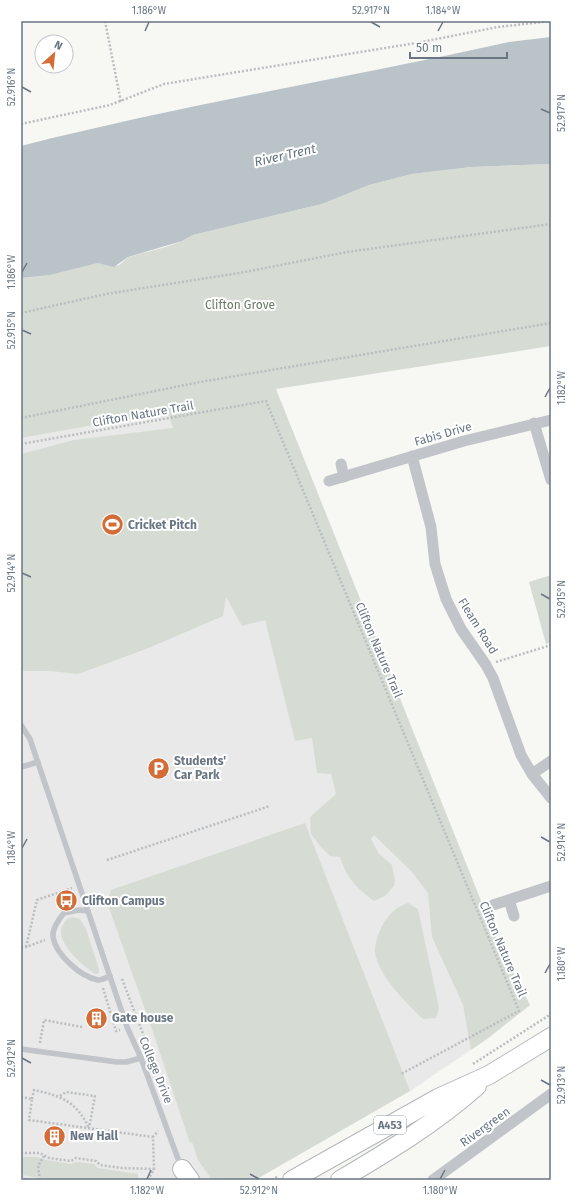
<svg xmlns="http://www.w3.org/2000/svg" width="572" height="1201" viewBox="0 0 572 1201" font-family="'Fira Sans',sans-serif">
  <rect width="100%" height="100%" fill="#f7f7f4"/>
  <polygon fill="#e8e9e8" points="168,412 496,938 530,1005 487,1039 410,1091 255,1180 21,1180 21,438"/>
  <g fill="#d6dcd4">
    <path d="M551,164V346L276,389L496,938L530,1005L487,1039L471,1050L463,1005L432,937L428,893L412,872L374,835L371,839L379,854L392,865L395,880L394,886L385,896L374,901C356,887 347,879 340,857L330,856L321,847L311,834L310,817L336,794L331,774L317,773L312,738L295,741L265,620L242,626L226,597L223,616L146,649L78,674L51,671H21V454L74,440L173,428L168,412L21,438V278L50,275L98,263C105,263 112,268 119,265C123,263 125,258 129,257C151,250 174,247 193,235L322,204L369,185L412,174L471,167Z"/>
    <polygon points="551,575 551,642 546,644 529,582"/>
    <polygon points="305,823 410,1091 255,1180 212,1180 198,1160 192,1142 190,1143 155,1038 107,902 111,890"/>
    <path d="M408,903L418,909L439,1008L436,1018L423,1019C407,1004 379,976 375,953C374,944 380,928 385,921C392,911 397,907 408,903Z"/>
    <path d="M72,917L80,919L86,929L99,969V973L96,974C84,968 59,944 61,931C61,927 65,922 67,919Z"/>
    <polygon points="21,1157 38,1157 46,1160 71,1164 77,1162 94,1164 98,1168 138,1174 138,1180 54,1180 21,1175"/>
  </g>
  <path fill="#bac3c8" d="M551,37V164L471,167L412,174L369,185L322,204L193,235L182,241L128,257L114,267L98,263L50,275L21,278V146C182,105 347,78 509,42Z"/>
  <g fill="none" stroke-linecap="round" stroke-linejoin="round">
    <defs>
      <g id="trunk">
        <polyline points="182,1169 190,1180"/>
        <polyline points="292,1180 438,1098 489,1075 551,1037"/>
        <path d="M340,1180C389,1151 434,1124 477,1086"/>
      </g>
    </defs>
    <use href="#trunk" stroke="#b4b7ba" stroke-width="20"/>
    <g stroke="#bbbdc0" stroke-width="2.5" stroke-dasharray="2 2" stroke-linecap="butt">
      <polyline points="105,21 121,102"/>
      <polyline points="21,124 110,105 164,84 416,43 498,27 551,21"/>
      <polyline points="21,313 106,294 245,272 347,252 551,224"/>
      <polyline points="21,418 200,382 551,323"/>
      <polyline points="21,444 266,401 519,1011 401,1074"/>
      <polyline points="496,662 551,645"/>
      <polyline points="107,860 270,806"/>
      <polyline points="21,947 26,947 45,940"/>
      <polyline points="26,947 37,900 72,888"/>
      <polyline points="122,979 150,1052"/>
      <polyline points="103,988 116,1031 120,1030"/>
      <polyline points="40,1043 44,1020 82,1027"/>
      <polyline points="473,1064 551,1014"/>
      <polyline points="60,1096 66,1092 95,1096 89,1128"/>
      <polyline points="21,1097 32,1099 29,1120 153,1137"/>
      <path d="M32,1099L34,1090C61,1096 76,1101 89,1128"/>
      <polyline points="21,1153 40,1153 49,1158 71,1161 76,1158 96,1161 100,1165 122,1168 154,1169"/>
      <polyline points="21,1177 27,1180"/>
      <polyline points="40,1180 38,1166 44,1156"/>
      <polyline points="148,1180 154,1169 153,1137 158,1131"/>
      <polyline points="272,1180 278,1176"/>
    </g>
    <g stroke="#c1c4c8" stroke-width="5.5">
      <polyline points="21,725 30,739 127,1027 141,1058 181,1167"/>
      <polyline points="21,767 38,762"/>
      <path d="M88,911L79,910L64,913C59,919 52,928 53,937C56,955 81,977 98,980C102,980 106,978 110,976"/>
      <polyline points="21,1049 117,1062 126,1062 141,1058"/>
    </g>
    <g stroke="#c1c4c8" stroke-width="11">
      <polyline points="534,423 551,480"/>
      <polyline points="412,456 431,527 435,564 446,599 461,629 486,665 493,678 521,755 532,774 551,798"/>
      <polyline points="341,464 344,477"/>
      <polyline points="329,481 464,441 551,420"/>
      <polyline points="532,774 551,761"/>
      <polyline points="509,900 514,916"/>
      <polyline points="493,905 551,886"/>
      <polyline points="433,1180 551,1094"/>
    </g>
    <use href="#trunk" stroke="#fff" stroke-width="18"/>
  </g>
  <path fill="none" stroke="#697583" stroke-width="1.5" d="M371,22L380,27M145,31L149,22M438,31L443,22M22,87L31,92M541,109L550,113M22,272L27,263M22,330L31,334M545,397L550,388M22,573L31,577M541,594L550,599M541,837L550,842M22,848L27,839M545,973L550,964M22,1058L31,1063M541,1080L550,1085M250,1174L259,1179M147,1179L151,1170M440,1179L445,1170"/>
  <defs>
    <symbol id="stadium-disc" viewBox="-11 -11 22 22"><circle r="9.5" fill="#d46c38" stroke="#fff"/><path d="M0-5a6.5 5 0 1 0 0 10a6.5 5 0 1 0 0-10ZM-3.5-1.8h7v3.6h-7Z" fill="#fff"/></symbol>
    <symbol id="parking-disc" viewBox="-11 -11 22 22"><circle r="9.5" fill="#d46c38" stroke="#fff"/><path d="M-3.5-5.5H1a3.5 3.5 0 0 1 0 7H-1V5.5H-3.5ZM-1-3.4V-.6H.8a1.4 1.4 0 0 0 0-2.8Z" fill="#fff"/></symbol>
    <symbol id="bus-disc" viewBox="-11 -11 22 22"><circle r="9.5" fill="#d46c38" stroke="#fff"/><path d="M-5-6H5V4H4V6H2V4H-2V6H-4V4H-5ZM-3.5-4V0h7V-4ZM-3.5 1.2v1.5H-2V1.2ZM2 1.2v1.5H3.5V1.2Z" fill="#fff"/></symbol>
    <symbol id="building-disc" viewBox="-11 -11 22 22"><circle r="9.5" fill="#d46c38" stroke="#fff"/><path d="M-4-6H4V6H1V3H-1V6H-4ZM-2.5-4.3h1.7v1.8h-1.7ZM.8-4.3h1.7v1.8H.8ZM-2.5-1h1.7V.8h-1.7ZM.8-1h1.7V.8H.8Z" fill="#fff"/></symbol>
  </defs>
  <g fill-rule="evenodd">
    <use href="#stadium-disc" x="100" y="512" width="25" height="25"/>
    <use href="#parking-disc" x="146" y="756" width="25" height="25"/>
    <use href="#bus-disc" x="54" y="888" width="25" height="25"/>
    <use href="#building-disc" x="84" y="1006" width="25" height="25"/>
    <use href="#building-disc" x="42" y="1124" width="25" height="25"/>
  </g>
  <g text-anchor="middle" dominant-baseline="central" stroke-width="4" stroke-linejoin="round" paint-order="stroke">
    <rect fill="#fff" stroke="#969ea8" stroke-width="1" x="374" y="1116" width="32" height="18" rx="3"/>
    <g font-size="11" font-weight="bold" fill="#697583">
      <text x="390" y="1125">A453</text>
    </g>
    <g font-size="12" fill="#697b67" stroke="#fff">
      <text x="240" y="305">Clifton Grove</text>
    </g>
    <g font-size="12" fill="#697583" stroke="#fff">
      <text transform="translate(143 414) rotate(-10)">Clifton Nature Trail</text>
      <text transform="translate(443 434) rotate(-16)">Fabis Drive</text>
      <text transform="translate(478 626) rotate(58)">Fleam Road</text>
      <text transform="translate(379 650) rotate(67)">Clifton Nature Trail</text>
      <text transform="translate(503 949) rotate(67)">Clifton Nature Trail</text>
      <text transform="translate(156 1070) rotate(68)">College Drive</text>
      <text transform="translate(485 1127) rotate(-36)">Rivergreen</text>
    </g>
    <g font-size="12" font-weight="bold" fill="#697583" stroke="#fff" text-anchor="start">
      <text x="128" y="525">Cricket Pitch</text>
      <text x="174" y="761">Students'<tspan x="174" dy="14">Car Park</tspan></text>
      <text x="82" y="901">Clifton Campus</text>
      <text x="112" y="1018">Gate house</text>
      <text x="70" y="1136">New Hall</text>
    </g>
    <g font-size="13" font-style="italic" fill="#64757f" stroke="#fff">
      <text transform="translate(285 155) rotate(-13)">River Trent</text>
    </g>
  </g>
  <rect width="572" height="1201" fill="none" stroke="#ffffff" stroke-width="44"/>
  <g transform="translate(54 54) rotate(27)"><circle r="19" fill="#ffffff" stroke="#c3c8cd"/>
  <path d="M0-3L7 15L0 10L-7 15Z" fill="#d46c38"/>
  <text y="-6" font-size="11" font-weight="bold" text-anchor="middle" fill="#697583">N</text>
  </g>
  <path d="M410 52v6h97v-6" fill="none" stroke="#697583" stroke-width="2"/>
  <text x="416" y="52" font-size="12" fill="#697583" stroke="#ffffff" stroke-width="3" paint-order="stroke">50 m</text>
  <rect x="22" y="22" width="528" height="1157" fill="none" stroke="#697583" stroke-width="1.5"/>
  <g font-size="10" text-anchor="middle" fill="#697583">
    <text x="149" y="14">1.186°W</text>
    <text x="371" y="14">52.917°N</text>
    <text x="443" y="14">1.184°W</text>
    <text transform="translate(11 87) rotate(-90)" y="4">52.916°N</text>
    <text transform="translate(561 113) rotate(-90)" y="4">52.917°N</text>
    <text transform="translate(11 272) rotate(-90)" y="4">1.186°W</text>
    <text transform="translate(11 330) rotate(-90)" y="4">52.915°N</text>
    <text transform="translate(561 388) rotate(-90)" y="4">1.182°W</text>
    <text transform="translate(11 573) rotate(-90)" y="4">52.914°N</text>
    <text transform="translate(561 599) rotate(-90)" y="4">52.915°N</text>
    <text transform="translate(561 842) rotate(-90)" y="4">52.914°N</text>
    <text transform="translate(11 848) rotate(-90)" y="4">1.184°W</text>
    <text transform="translate(561 964) rotate(-90)" y="4">1.180°W</text>
    <text transform="translate(11 1058) rotate(-90)" y="4">52.912°N</text>
    <text transform="translate(561 1085) rotate(-90)" y="4">52.913°N</text>
    <text x="147" y="1194">1.182°W</text>
    <text x="259" y="1194">52.912°N</text>
    <text x="440" y="1194">1.180°W</text>
  </g>
</svg>
